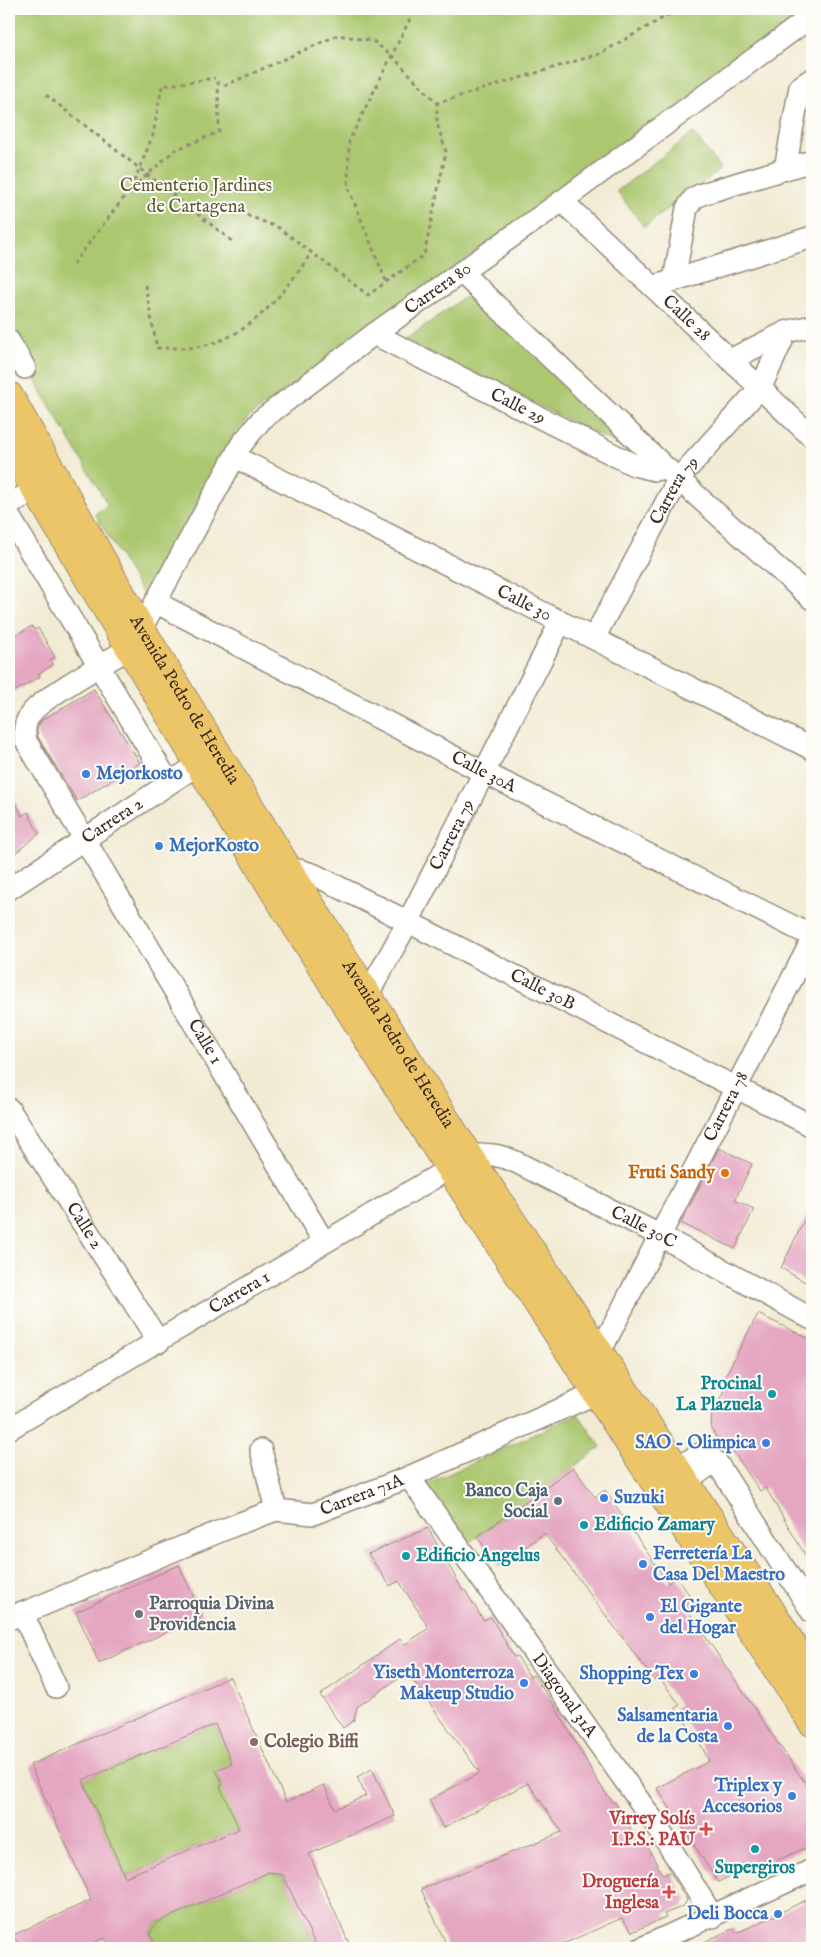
<svg xmlns="http://www.w3.org/2000/svg" width="821" height="1957" viewBox="0 0 821 1957" font-family="'IM FELL English',serif">
  <rect width="100%" height="100%" fill="#fdfcf7"/>
  <filter id="ink" filterUnits="userSpaceOnUse"><feTurbulence type="fractalNoise" baseFrequency=".02" numOctaves="2"/><feDisplacementMap in="SourceGraphic" scale="10" xChannelSelector="R" yChannelSelector="G"/><feConvolveMatrix kernelMatrix="1 2 1 2 8 2 1 2 1" color-interpolation-filters="sRGB"/></filter>
  <filter id="wash" filterUnits="userSpaceOnUse"><feTurbulence type="fractalNoise" baseFrequency=".0096" numOctaves="4" result="noise"/><feDisplacementMap in="SourceGraphic" scale="20" xChannelSelector="R" yChannelSelector="G"/><feGaussianBlur stdDeviation="1.12" result="paint"/><feColorMatrix in="noise" values="0 0 0 0 0 0 0 0 0 0 0 0 0 0 0 0 0 1.4 0 .05"/><feComposite in="paint" operator="in"/></filter>
  <g filter="url(#wash)">
    <rect width="100%" height="100%" fill="#f2ebd4"/>
    <g fill="#abc86f" stroke="#737946">
      <polygon points="9,9 812,9 250,416 232,437 148,603 95,514 108,505 9,336"/>
      <polygon points="693,133 721,169 644,227 617,191"/>
      <polygon points="472,292 646,458 405,340"/>
      <polygon points="578,1414 601,1447 467,1544 425,1485"/>
      <polygon points="215,1724 232,1764 217,1771 239,1829 125,1877 83,1780"/>
      <polygon points="269,1872 283,1875 317,1948 157,1948 150,1934 156,1923"/>
    </g>
    <g id="blocks">
      <g fill="#e4a6c1" fill-rule="evenodd">
        <polygon points="32,626 34,630 38,628 55,657 50,660 53,665 38,674 40,677 13,692 9,684 9,639"/>
        <polygon points="94,689 140,763 77,801 38,737 37,729 42,720"/>
        <polygon points="9,788 22,816 28,812 39,834 13,855 9,846"/>
        <polygon points="719,1148 752,1164 735,1200 754,1209 735,1249 681,1223"/>
        <polygon points="812,1204 812,1286 781,1268"/>
        <polygon points="758,1314 812,1340 812,1567 766,1488 760,1491 733,1451 723,1447 711,1429 712,1411 724,1394 723,1380"/>
        <polygon points="573,1467 595,1497 605,1490 668,1583 676,1577 697,1605 688,1611 812,1793 812,1845 760,1868 757,1863 718,1882 657,1788 709,1761 698,1739 675,1708 680,1705 659,1677 655,1681 544,1533 499,1567 477,1537"/>
        <polygon points="428,1528 463,1591 465,1590 483,1620 491,1617 514,1657 517,1656 530,1677 533,1675 554,1705 600,1785 613,1803 615,1802 634,1835 640,1832 661,1872 664,1875 670,1872 687,1900 684,1906 664,1914 666,1917 632,1932 622,1918 554,1948 448,1948 421,1889 562,1832 528,1783 443,1828 429,1800 480,1773 413,1680 399,1678 357,1707 354,1720 343,1728 320,1695 400,1639 404,1645 429,1628 399,1581 390,1586 368,1554"/>
        <polygon points="179,1565 202,1616 99,1663 76,1612"/>
        <path d="M230,1677L286,1802L324,1785L335,1809L366,1796L357,1777L372,1769L395,1816L309,1854L351,1948H317L283,1875L269,1872L156,1923L150,1934L157,1948H110L105,1938L82,1948H20L13,1935L91,1900L30,1765ZM215,1724L232,1764L216,1770L223,1785L220,1786L239,1829L125,1877L83,1780Z"/>
        <polygon points="812,1897 812,1948 691,1948 734,1928 736,1933 757,1924"/>
      </g>
    </g>
  </g>
  <g filter="url(#ink)">
    <use href="#blocks" fill-opacity="0" stroke="#968a79" stroke-width="1"/>
    <g fill="none" stroke-linecap="round" stroke-linejoin="round">
      <defs>
        <g id="minor">
          <polyline points="785,169 800,87 812,79"/>
          <path id="s1" d="M562,201L812,437"/>
          <polyline points="461,272 666,468 812,599"/>
          <polyline points="674,280 687,208 694,198 702,194 812,161"/>
          <polyline points="662,284 812,237"/>
          <path id="s2" d="M374,334L634,465L655,470L666,468"/>
          <polyline points="9,341 25,368"/>
          <polyline points="732,359 786,332 812,326"/>
          <path id="s3" d="M235,457L812,749"/>
          <polyline points="9,505 36,489"/>
          <polyline points="9,516 169,783"/>
          <path id="s4" d="M157,603L485,773L812,936"/>
          <path id="s5" d="M141,629L241,445L261,420L374,334L562,201L812,16"/>
          <path id="s6" d="M594,638L679,478L761,387L786,332"/>
          <path id="s7" d="M130,648C110,660 39,699 30,715C24,724 24,731 26,741L324,1242"/>
          <path id="s8" d="M279,880L299,870L315,875L812,1126"/>
          <path id="s9" d="M9,889L211,756"/>
          <path id="s10" d="M368,994L409,920L561,621"/>
          <path id="s11" d="M9,1109L159,1342"/>
          <path id="s12" d="M600,1352L812,940"/>
          <path id="s13" d="M9,1429L469,1157C488,1152 500,1155 518,1163L659,1235L812,1319"/>
          <polyline points="261,1450 276,1510"/>
          <polyline points="676,1468 700,1454 706,1453 717,1463"/>
          <path id="s14" d="M409,1477L655,1823L713,1917"/>
          <polyline points="685,1482 711,1464 717,1463 812,1612"/>
          <polyline points="22,1612 56,1687"/>
          <path id="s15" d="M9,1619L235,1525L276,1510L313,1514L409,1477L597,1393"/>
          <polyline points="642,1948 812,1870"/>
        </g>
        <g id="highway">
          <path id="s16" d="M9,396L141,629L291,874L469,1157L773,1614L812,1677"/>
          <polyline points="9,444 270,884 450,1169 812,1722"/>
        </g>
      </defs>
      <use href="#minor" stroke="#968a79" stroke-width="24"/>
      <use href="#highway" stroke="#968a79" stroke-width="30"/>
      <g stroke="#968a79" stroke-width="3" stroke-dasharray="4 4" stroke-linecap="butt">
        <polyline points="224,86 338,35 373,41 392,56 437,103 599,54 679,9"/>
        <polyline points="46,95 232,241"/>
        <polyline points="131,189 153,135 162,86 215,78"/>
        <polyline points="247,215 279,228 368,295 424,255 446,152 437,123 437,103"/>
        <polyline points="73,264 129,191 175,150 219,132 218,80"/>
        <polyline points="386,281 348,187 349,141 415,9"/>
        <path d="M145,285L157,348C173,348 190,349 206,345C253,334 286,291 311,253"/>
      </g>
      <use href="#minor" stroke="#fff" stroke-width="21"/>
      <use href="#highway" stroke="#edc569" stroke-width="28"/>
    </g>
  </g>
  <g fill="#3f7fe0" stroke="#fdfcf7" stroke-width="2">
    <circle cx="86" cy="774" r="5"/>
    <circle cx="159" cy="846" r="5"/>
    <circle cx="766" cy="1443" r="5"/>
    <circle cx="604" cy="1498" r="5"/>
    <circle cx="643" cy="1564" r="5"/>
    <circle cx="650" cy="1617" r="5"/>
    <circle cx="694" cy="1674" r="5"/>
    <circle cx="524" cy="1683" r="5"/>
    <circle cx="728" cy="1726" r="5"/>
    <circle cx="792" cy="1796" r="5"/>
    <circle cx="778" cy="1914" r="5"/>
  </g>
  <circle fill="#e8710a" stroke="#fdfcf7" stroke-width="2" cx="725" cy="1173" r="5"/>
  <g fill="#0f9aa8" stroke="#fdfcf7" stroke-width="2">
    <circle cx="772" cy="1394" r="5"/>
    <circle cx="584" cy="1525" r="5"/>
    <circle cx="406" cy="1556" r="5"/>
    <circle cx="755" cy="1849" r="5"/>
  </g>
  <circle fill="#5c6f8a" stroke="#fdfcf7" stroke-width="2" cx="558" cy="1501" r="5"/>
  <circle fill="#6b7280" stroke="#fdfcf7" stroke-width="2" cx="139" cy="1614" r="5"/>
  <circle fill="#8d6e63" stroke="#fdfcf7" stroke-width="2" cx="254" cy="1742" r="5"/>
  <g fill="#e0444e" stroke="#fdfcf7" stroke-width="2">
    <path d="M703.5 1821.5h5v5h5v5h-5v5h-5v-5h-5v-5h5z"/>
    <path d="M666.5 1884.5h5v5h5v5h-5v5h-5v-5h-5v-5h5z"/>
  </g>
  <g text-anchor="middle" dominant-baseline="central" stroke-width="4" stroke-linejoin="round" paint-order="stroke">
    <g font-size="18" fill="#5d5936" stroke="#fdfcf7">
      <text x="196" y="186">Cementerio Jardines<tspan x="196" dy="21">de Cartagena</tspan></text>
    </g>
    <g font-size="18" fill="#3b2a1e" stroke="#fdfcf7">
      <text stroke="none"><textPath href="#s5" startOffset="462">Carrera 80</textPath></text>
      <text stroke="none"><textPath href="#s1" startOffset="171">Calle 28</textPath></text>
      <text stroke="none"><textPath href="#s2" startOffset="161">Calle 29</textPath></text>
      <text stroke="none"><textPath href="#s6" startOffset="168">Carrera 79</textPath></text>
      <text stroke="none"><textPath href="#s3" startOffset="324">Calle 30</textPath></text>
      <text stroke="none"><textPath href="#s16" startOffset="351">Avenida Pedro de Heredia</textPath></text>
      <text stroke="none"><textPath href="#s4" startOffset="368">Calle 30A</textPath></text>
      <text stroke="none"><textPath href="#s9" startOffset="124">Carrera 2</textPath></text>
      <text stroke="none"><textPath href="#s10" startOffset="180">Carrera 79</textPath></text>
      <text stroke="none"><textPath href="#s8" startOffset="294">Calle 30B</textPath></text>
      <text stroke="none"><textPath href="#s7" startOffset="498">Calle 1</textPath></text>
      <text stroke="none"><textPath href="#s16" startOffset="756">Avenida Pedro de Heredia</textPath></text>
      <text stroke="none"><textPath href="#s12" startOffset="276">Carrera 78</textPath></text>
      <text stroke="none"><textPath href="#s11" startOffset="139">Calle 2</textPath></text>
      <text stroke="none"><textPath href="#s13" startOffset="726">Calle 30C</textPath></text>
      <text stroke="none"><textPath href="#s13" startOffset="268">Carrera 1</textPath></text>
      <text stroke="none"><textPath href="#s15" startOffset="378">Carrera 71A</textPath></text>
      <text stroke="none"><textPath href="#s14" startOffset="268">Diagonal 31A</textPath></text>
    </g>
    <g font-size="18" font-weight="bold" fill="#366cbe" stroke="#fdfcf7" text-anchor="end">
      <text x="96" y="774" text-anchor="start">Mejorkosto</text>
      <text x="169" y="846" text-anchor="start">MejorKosto</text>
      <text x="756" y="1443">SAO - Olimpica</text>
      <text x="614" y="1498" text-anchor="start">Suzuki</text>
      <text x="653" y="1554" text-anchor="start">Ferretería La<tspan x="653" dy="21">Casa Del Maestro</tspan></text>
      <text x="660" y="1607" text-anchor="start">El Gigante<tspan x="660" dy="21">del Hogar</tspan></text>
      <text x="514" y="1673">Yiseth Monterroza<tspan x="514" dy="21">Makeup Studio</tspan></text>
      <text x="684" y="1674">Shopping Tex</text>
      <text x="718" y="1716">Salsamentaria<tspan x="718" dy="21">de la Costa</tspan></text>
      <text x="782" y="1786">Triplex y<tspan x="782" dy="21">Accesorios</tspan></text>
      <text x="768" y="1914">Deli Bocca</text>
    </g>
    <g font-size="18" font-weight="bold" fill="#c56008" stroke="#fdfcf7" text-anchor="end">
      <text x="715" y="1173">Fruti Sandy</text>
    </g>
    <g font-size="18" font-weight="bold" fill="#0d838f" stroke="#fdfcf7" text-anchor="start">
      <text x="762" y="1384" text-anchor="end">Procinal<tspan x="762" dy="21">La Plazuela</tspan></text>
      <text x="594" y="1525">Edificio Zamary</text>
      <text x="416" y="1556">Edificio Angelus</text>
      <text x="755" y="1868" text-anchor="middle">Supergiros</text>
    </g>
    <g font-size="18" font-weight="bold" fill="#4e5e75" stroke="#fdfcf7" text-anchor="end">
      <text x="548" y="1491">Banco Caja<tspan x="548" dy="21">Social</tspan></text>
    </g>
    <g font-size="18" font-weight="bold" fill="#5b616d" stroke="#fdfcf7" text-anchor="start">
      <text x="149" y="1604">Parroquia Divina<tspan x="149" dy="21">Providencia</tspan></text>
    </g>
    <g font-size="18" font-weight="bold" fill="#785e54" stroke="#fdfcf7" text-anchor="start">
      <text x="264" y="1742">Colegio Biffi</text>
    </g>
    <g font-size="18" font-weight="bold" fill="#be3a42" stroke="#fdfcf7" text-anchor="end">
      <text x="695" y="1819">Virrey Solís<tspan x="695" dy="21">I.P.S.: PAU</tspan></text>
      <text x="659" y="1882">Droguería<tspan x="659" dy="21">Inglesa</tspan></text>
    </g>
  </g>
  <rect width="821" height="1957" fill="none" stroke="#fdfcf7" stroke-width="30"/>
</svg>
